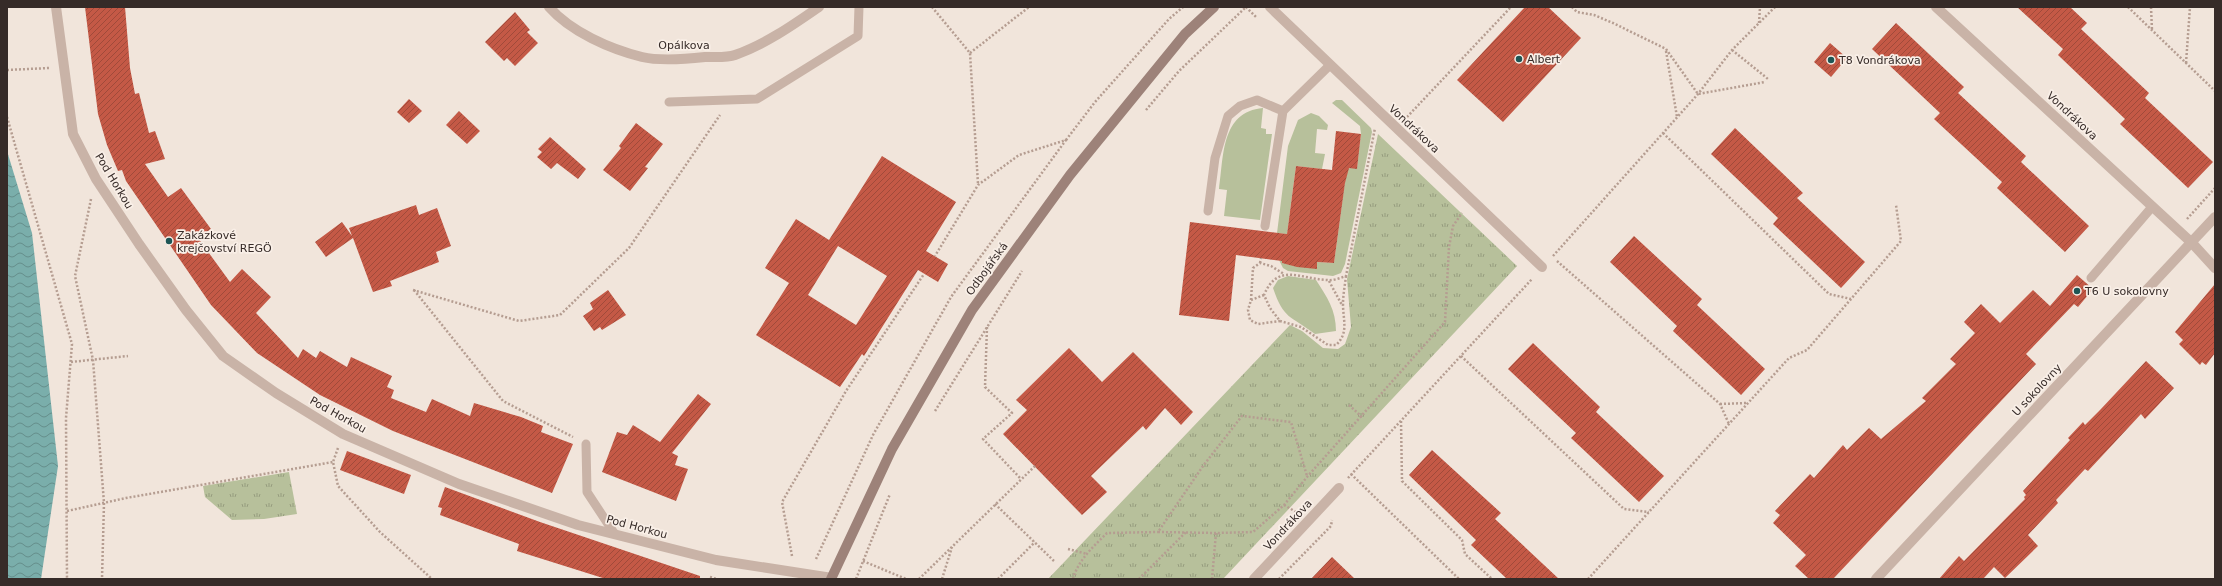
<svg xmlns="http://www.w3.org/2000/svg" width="2222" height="586" viewBox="0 0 2222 586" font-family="'DejaVu Sans',sans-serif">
  <defs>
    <pattern id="park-tufts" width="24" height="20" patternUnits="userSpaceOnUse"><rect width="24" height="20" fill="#b7c09b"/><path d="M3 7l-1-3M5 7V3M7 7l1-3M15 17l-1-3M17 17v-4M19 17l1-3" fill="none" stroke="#969c7e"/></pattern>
    <pattern id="water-waves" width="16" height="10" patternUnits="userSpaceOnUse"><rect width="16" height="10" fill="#7aaeab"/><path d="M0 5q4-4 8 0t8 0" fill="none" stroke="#658e8b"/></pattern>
    <pattern id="building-hatch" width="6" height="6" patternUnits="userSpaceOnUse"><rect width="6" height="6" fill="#c45946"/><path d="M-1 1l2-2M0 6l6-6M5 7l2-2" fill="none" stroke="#a04a3a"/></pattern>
  </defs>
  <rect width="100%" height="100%" fill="#f1e5db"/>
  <g fill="#b7c09b">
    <polygon points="1336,100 1342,100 1371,128 1372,132 1345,264 1341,273 1333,276 1288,271 1283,268 1279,260 1282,261 1282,263 1317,268 1317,262 1334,263 1347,167 1357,168 1361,134 1360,126 1332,103"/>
    <path d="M1263,108L1261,128L1266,129V134H1272L1260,220L1224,216L1227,190L1219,189C1224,155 1221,112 1263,108Z"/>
    <polygon points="1311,113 1319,116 1328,125 1327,130 1317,129 1315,153 1325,154 1322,169 1296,166 1287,234 1277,233 1288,146 1298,120"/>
    <path d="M1288,276L1316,280C1327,297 1336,310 1336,331L1315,334C1290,315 1284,320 1273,288L1278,280Z"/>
  </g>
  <g fill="url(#park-tufts)">
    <polygon points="1378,134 1517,266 1223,579 1048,579 1290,325 1302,331 1323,348 1338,349 1345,344 1351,327 1347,279"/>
    <polygon points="289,472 297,514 264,519 232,520 205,497 203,486"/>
  </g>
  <polygon fill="url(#water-waves)" points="7,151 32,233 58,466 41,579 7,579"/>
  <g fill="url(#building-hatch)" fill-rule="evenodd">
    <polygon points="85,7 125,7 130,68 135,94 139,93 149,133 155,131 165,159 145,164 168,197 181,188 211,229 198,238 230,282 242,269 271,297 256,313 298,358 303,349 316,358 320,351 347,367 351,357 392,376 387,387 394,390 391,398 426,412 432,399 470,416 474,403 521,417 543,426 541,432 573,444 552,493 393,431 320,395 257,353 211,305 126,181 122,170 118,171 107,145 98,114"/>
    <polygon points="1525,7 1548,7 1581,38 1503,122 1457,80"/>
    <polygon points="2017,7 2070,7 2087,23 2081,29 2149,93 2145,98 2213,162 2188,188 2120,124 2125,119 2058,55 2063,49"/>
    <polygon points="515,12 530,30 527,32 538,43 515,66 507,58 504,61 485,42"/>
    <polygon points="1896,23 1964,87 1958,93 2026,156 2021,162 2089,226 2065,252 1997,188 2002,182 1934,119 1940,113 1872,49"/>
    <polygon points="1830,43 1847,58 1831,77 1814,62"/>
    <polygon points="409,99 422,111 409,123 397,112"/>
    <polygon points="459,111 480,131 467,144 446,125"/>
    <polygon points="636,123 663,144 645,167 648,168 630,191 603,170 621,148 619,146"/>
    <polygon points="1735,128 1803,193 1797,198 1865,262 1841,288 1773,224 1778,218 1711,154"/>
    <polygon points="1336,131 1361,134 1357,169 1349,168 1345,183 1334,263 1317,262 1317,269 1297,267 1282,263 1282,261 1236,255 1229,321 1179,315 1190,222 1287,234 1296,166 1332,170"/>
    <polygon points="550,137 586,169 578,179 557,163 551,169 537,157 542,152 538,149"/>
    <path d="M882,156L956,202L926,251L948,264L938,282L918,270L864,356L862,354L840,387L756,335L789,283L765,268L796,219L829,240ZM838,246L887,276L856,325L808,295Z"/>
    <polygon points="416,205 419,215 437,208 451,246 436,252 439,262 390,281 392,286 373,292 353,238 326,257 315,242 342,222 352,236 349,228"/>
    <polygon points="1634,236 1702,299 1697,305 1765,369 1741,395 1673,331 1677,326 1610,262"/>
    <polygon points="2077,275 2093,289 2078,307 2074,304 2026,354 2036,364 1833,579 1809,579 1795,566 1806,555 1773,523 1780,515 1775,511 1810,474 1814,478 1843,445 1847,450 1869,428 1881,439 1926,401 1922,398 1956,364 1950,359 1975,333 1964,322 1981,304 2000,323 2033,290 2050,306"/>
    <polygon points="2215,284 2215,353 2206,365 2202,362 2200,365 2179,344 2183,340 2175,332"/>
    <polygon points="608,290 626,315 602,330 600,327 594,331 583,316 593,309 590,303"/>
    <polygon points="1533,343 1600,407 1596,412 1664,476 1639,502 1571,438 1576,433 1508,369"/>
    <polygon points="1069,348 1102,382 1133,352 1193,412 1181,425 1165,408 1146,430 1143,426 1091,476 1107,492 1082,515 1003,434 1027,410 1016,400"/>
    <polygon points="2146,361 2174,388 2145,419 2141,414 2088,471 2085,469 2056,500 2058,503 2028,535 2038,546 2005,578 1994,567 1983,579 1939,579 1959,556 1964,561 2025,499 2024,497 2026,495 2023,491 2070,440 2068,438 2083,422 2085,425 2100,410"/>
    <polygon points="698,394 711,404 672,453 678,456 675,465 688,469 676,501 602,472 617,432 627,435 633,425 660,442"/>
    <polygon points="1432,450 1501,513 1495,519 1559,579 1507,579 1471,545 1476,540 1409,475"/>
    <polygon points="347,451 411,475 404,494 340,470"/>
    <polygon points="445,487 540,522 700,576 700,579 606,579 517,551 519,544 440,515 442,508 438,507"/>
    <polygon points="1332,557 1355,579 1311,579"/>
  </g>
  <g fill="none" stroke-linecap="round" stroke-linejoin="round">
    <g stroke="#b59d91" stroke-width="2.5" stroke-dasharray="2 2" stroke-linecap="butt">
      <polyline points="932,7 970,53 978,184"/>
      <polyline points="1246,7 1256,17"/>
      <polyline points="1572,7 1577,12 1594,15 1613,23 1666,49 1698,94 1765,82"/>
      <polyline points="2128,7 2215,91"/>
      <polyline points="2151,7 2152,30"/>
      <polyline points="1759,23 1760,7"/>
      <polyline points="1732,50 1768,79"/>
      <polyline points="1666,51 1677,117"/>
      <polyline points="970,53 1029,7"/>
      <polyline points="2186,63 2190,7"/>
      <polyline points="7,70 49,68"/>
      <polyline points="1146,110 1179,71 1246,7"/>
      <polyline points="7,117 72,344 66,418 67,579"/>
      <polyline points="1407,117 1511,7"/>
      <polyline points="1663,133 1829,294 1851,299"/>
      <polyline points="1066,140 1095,102 1169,19 1183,7"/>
      <polyline points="91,199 75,276 93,360 104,503 102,579"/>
      <polyline points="2187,219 2215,188"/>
      <polyline points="1553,256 1698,94 1732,50 1775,7"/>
      <polyline points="1557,261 1720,404 1729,424"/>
      <polyline points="1260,263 1261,258"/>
      <path d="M1346,276C1345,285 1343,295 1343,304C1343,320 1349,333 1336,345H1328L1301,327L1280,321L1270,308L1264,295C1278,262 1300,279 1327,280C1333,281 1340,278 1346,276L1375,128"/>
      <polyline points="1329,281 1342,305"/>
      <polyline points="413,290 519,321 560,315 629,248 720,115"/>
      <polyline points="414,290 503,401 573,437"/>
      <polyline points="1264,295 1251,300 1248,310 1250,320 1258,324 1280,321"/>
      <polyline points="1251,300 1253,268 1260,263 1271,266 1284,274"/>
      <polyline points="987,327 985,387 1012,413 983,439 1021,479"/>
      <polyline points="1461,356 1624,509 1649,512"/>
      <polyline points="71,362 128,356"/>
      <polyline points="1720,404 1747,403"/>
      <polyline points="1349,405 1362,417"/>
      <polyline points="935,411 1022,271"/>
      <polyline points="1401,421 1402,481 1462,540 1465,554 1492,579"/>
      <polyline points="338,448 333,462 338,486 380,532 432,579"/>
      <polyline points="1351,474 1459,579"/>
      <polyline points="1348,478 1532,279"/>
      <polyline points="995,504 1055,562"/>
      <polyline points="1284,505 1296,512"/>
      <polyline points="67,511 126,498 333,462"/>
      <polyline points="1216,533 1158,532 1203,466 1242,416 1291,422 1307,476"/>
      <polyline points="1068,549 1087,554"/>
      <polyline points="792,556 782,502 846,391 924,274"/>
      <polyline points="816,559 873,435 951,297 1066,140 1019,155 978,185 935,256"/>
      <polyline points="863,561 906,579"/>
      <polyline points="710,577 717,579"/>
      <polyline points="856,579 890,494"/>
      <polyline points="919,579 1035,466"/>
      <polyline points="942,579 952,547"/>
      <polyline points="998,579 1035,542"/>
      <path d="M1073,579C1078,560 1094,546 1107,533L1158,532"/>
      <polyline points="1139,579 1186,532"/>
      <polyline points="1212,579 1216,533 1253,532 1284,505 1307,477 1445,322 1449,247 1453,226 1462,213"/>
      <polyline points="1279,579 1331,526 1332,520"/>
      <polyline points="1588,579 1789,358 1807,350 1901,241 1896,205"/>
    </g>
    <g stroke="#c9b3a7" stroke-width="9">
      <polyline points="669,102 757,99 858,36 859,7"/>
      <polyline points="1208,211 1215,158 1228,116 1240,106 1257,100 1283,111"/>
      <polyline points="1265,226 1283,111 1330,65"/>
      <polyline points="2091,278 2152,207"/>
      <polyline points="586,444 587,492 614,533"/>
    </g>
    <g stroke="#c9b3a7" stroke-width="10">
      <polyline points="56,7 73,134 96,179 139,244 186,310 223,356 276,393 343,434 459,484 578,525 716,560 832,578"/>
      <path d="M549,7C571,32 610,49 642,57C659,61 687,59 705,57C715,57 727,58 735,55C766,44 793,25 819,7"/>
      <polyline points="1270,7 1542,267"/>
      <polyline points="1936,7 2192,243 2215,268"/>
      <polyline points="1254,579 1339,488"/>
      <polyline points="1876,579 2215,217"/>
    </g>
    <polyline stroke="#9d8279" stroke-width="10" points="831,579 892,449 972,310 1070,175 1185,34 1214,7"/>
  </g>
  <g fill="#1e5655" stroke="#f9efe7" stroke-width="1.5">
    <circle cx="1519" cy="59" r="4"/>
    <circle cx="1831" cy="60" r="4"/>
    <circle cx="169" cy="241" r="4"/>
    <circle cx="2077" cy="291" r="4"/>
  </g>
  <g text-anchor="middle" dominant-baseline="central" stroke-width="3.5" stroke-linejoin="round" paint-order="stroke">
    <g font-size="11" fill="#362b28" stroke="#f9efe7">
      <text x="684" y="45">Opálkova</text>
      <text transform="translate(2072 116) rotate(43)">Vondrákova</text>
      <text transform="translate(1414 129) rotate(43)">Vondrákova</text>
      <text transform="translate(114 181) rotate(59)">Pod Horkou</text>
      <text transform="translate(987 269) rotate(-54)">Odbojářská</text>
      <text transform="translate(2037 390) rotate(-47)">U sokolovny</text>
      <text transform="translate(338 415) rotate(29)">Pod Horkou</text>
      <text transform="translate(1288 525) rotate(-47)">Vondrákova</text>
      <text transform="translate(637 527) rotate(15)">Pod Horkou</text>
    </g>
    <g font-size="11" fill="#362b28" stroke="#f9efe7" text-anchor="start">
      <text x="1527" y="59">Albert</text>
      <text x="1839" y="60">T8 Vondrákova</text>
      <text x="177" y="235">Zakázkové<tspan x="177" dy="13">krejčovství REGÖ</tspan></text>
      <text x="2085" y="291">T6 U sokolovny</text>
    </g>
  </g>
  <rect width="2222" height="586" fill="none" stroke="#362b28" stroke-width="16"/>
</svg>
